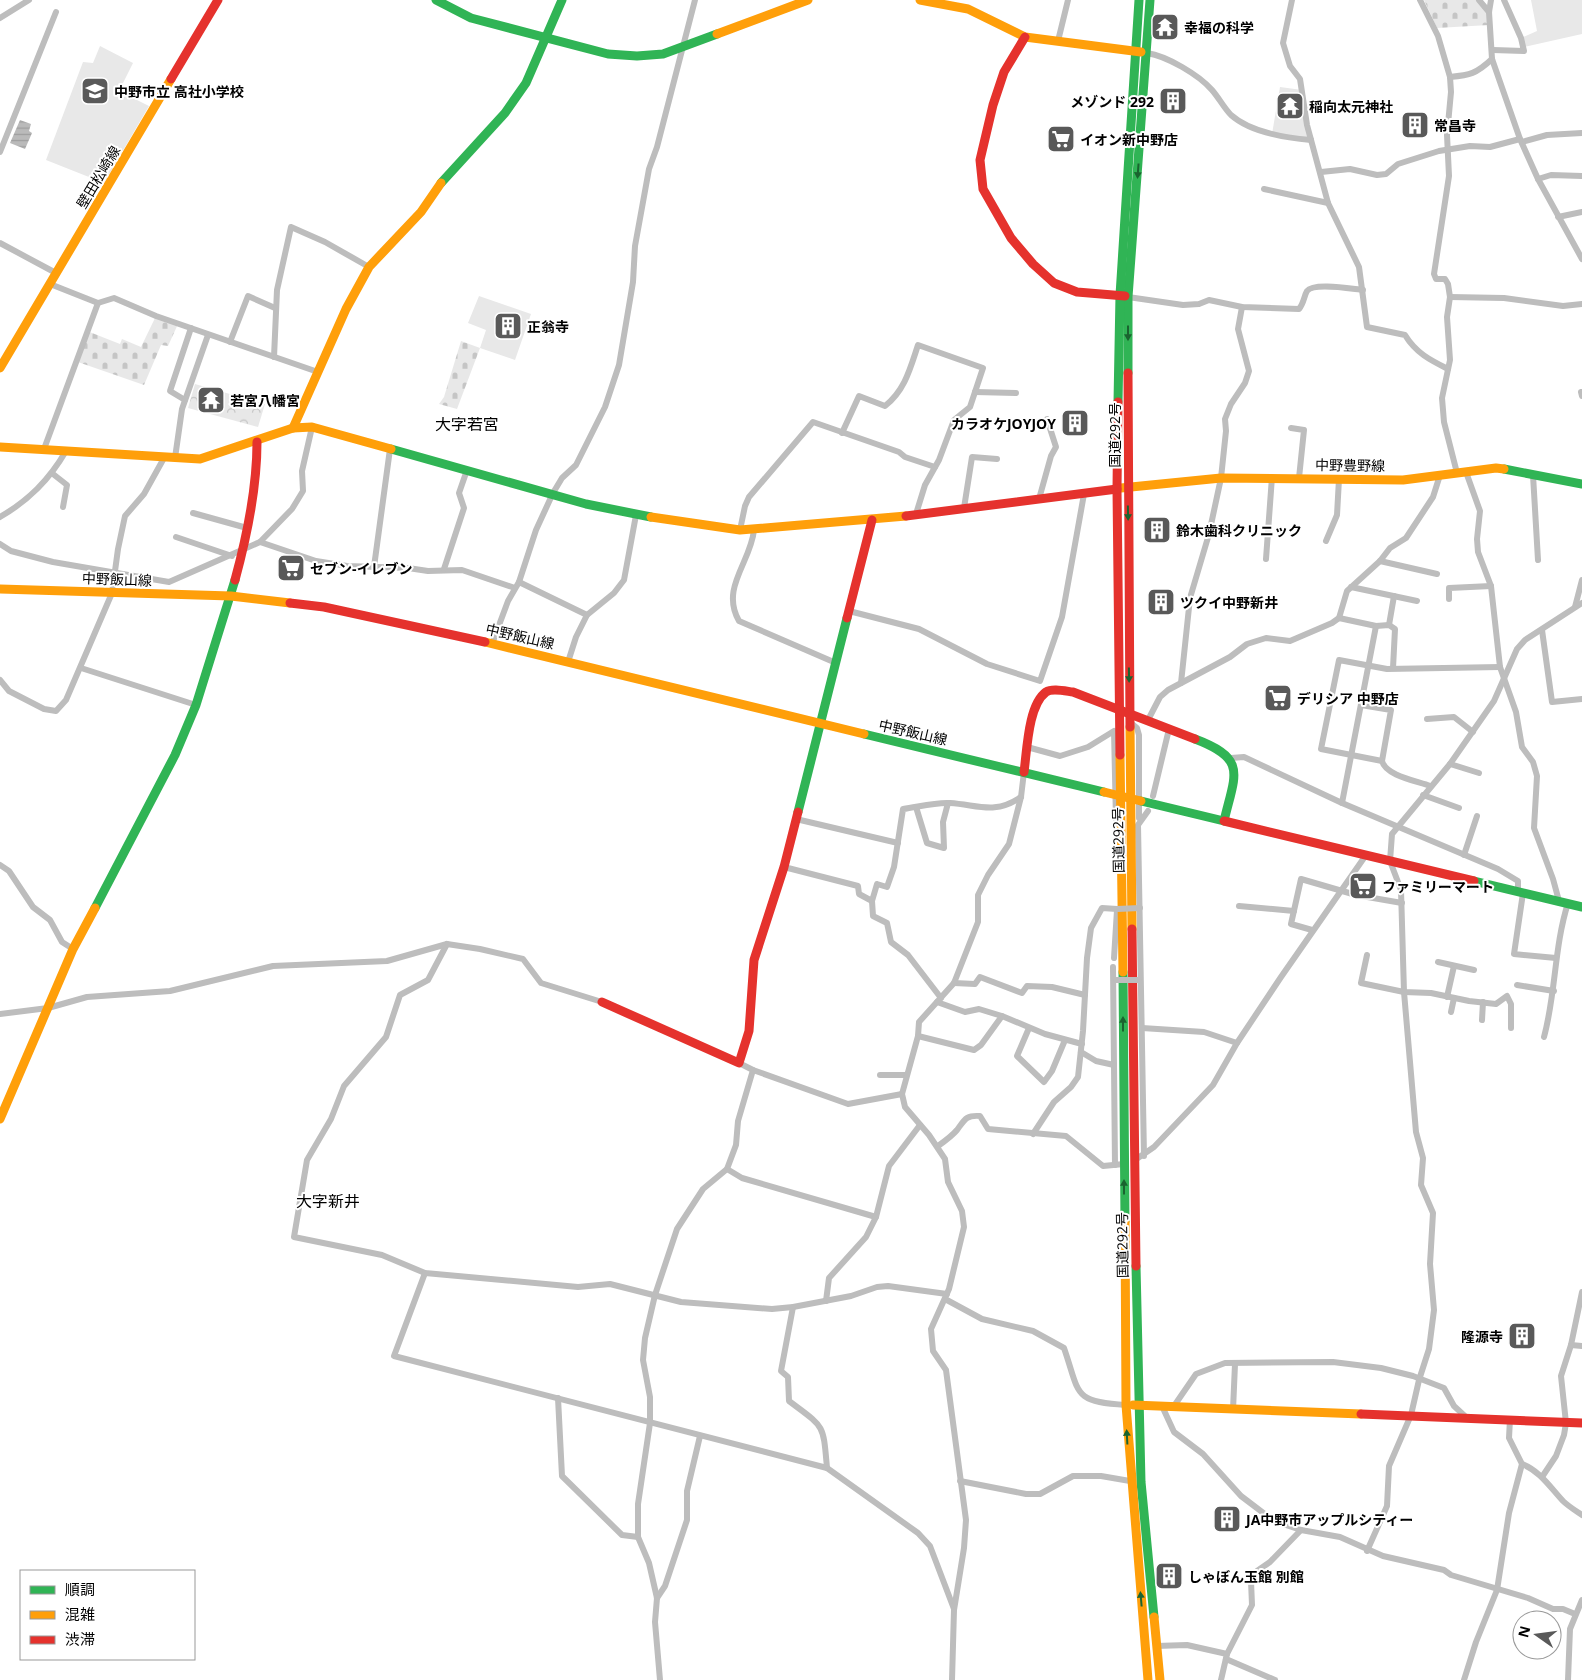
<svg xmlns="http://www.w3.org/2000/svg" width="1582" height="1680" viewBox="0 0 1582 1680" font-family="'Open Sans','Noto Sans JP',sans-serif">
  <defs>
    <pattern id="forest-crowns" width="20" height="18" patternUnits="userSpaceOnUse" patternTransform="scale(1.25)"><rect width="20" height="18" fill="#e8e8e8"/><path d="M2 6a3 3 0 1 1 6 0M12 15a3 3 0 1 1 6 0" fill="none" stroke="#c5c5c5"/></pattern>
    <pattern id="cemetery-stones" width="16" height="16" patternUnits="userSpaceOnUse" patternTransform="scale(1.25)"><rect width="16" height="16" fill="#e8e8e8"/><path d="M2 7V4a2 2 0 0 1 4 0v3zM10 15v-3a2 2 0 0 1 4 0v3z" fill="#c5c5c5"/></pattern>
    <pattern id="water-rules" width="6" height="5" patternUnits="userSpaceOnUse" patternTransform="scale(1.25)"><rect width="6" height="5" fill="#bababa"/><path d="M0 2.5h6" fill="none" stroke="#9e9e9e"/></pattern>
  </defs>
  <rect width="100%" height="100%" fill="#fff"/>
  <polygon fill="url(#forest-crowns)" points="195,384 265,404 258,427 188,408"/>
  <g fill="url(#cemetery-stones)">
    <polygon points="1424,0 1477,0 1489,14 1489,25 1437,28"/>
    <polygon points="156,316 178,324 168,346 161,345 144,385 75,361 87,331 120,344 122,339 141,347"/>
    <polygon points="461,341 480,348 457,409 439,404 444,397"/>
  </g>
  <g fill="#e8e8e8">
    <polygon points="1531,0 1582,0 1582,34 1524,47 1521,38 1537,31"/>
    <polygon points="100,46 133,63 119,91 149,106 104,183 46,160 83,62 93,63"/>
    <polygon points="1280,87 1302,90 1311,140 1272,134"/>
    <polygon points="479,296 531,314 515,360 480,348 486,330 468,323"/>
  </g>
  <polygon fill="url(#water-rules)" points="20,120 31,124 29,131 32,133 25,149 10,143"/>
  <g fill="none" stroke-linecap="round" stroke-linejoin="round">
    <g stroke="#bdbdbd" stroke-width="6">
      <path d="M1292,0L1283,43L1290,66L1300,79L1307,125L1328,203L1359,267L1367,327L1405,335C1416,353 1430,360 1448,369"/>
      <polyline points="1420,0 1438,36 1450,77 1451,92 1447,135 1449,176 1434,274 1436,279 1445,279 1448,284 1450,297 1447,317 1450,360 1442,398 1444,422 1457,473"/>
      <polyline points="1479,0 1489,12"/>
      <polyline points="1491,0 1489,12 1492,59 1520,139 1538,179 1582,259"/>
      <polyline points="0,18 29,0"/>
      <polyline points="1058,41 1068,0"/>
      <polyline points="1493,50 1524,51 1521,38 1504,0"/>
      <path d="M1147,53C1167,56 1199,75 1212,90C1219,98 1224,108 1231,115C1250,132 1287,138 1311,140"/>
      <path d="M1450,77C1470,75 1476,74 1492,59"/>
      <polyline points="1522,142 1547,135 1582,133"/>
      <polyline points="0,152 56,12"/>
      <polyline points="1321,172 1350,169 1377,175 1386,174 1398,164 1439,151 1470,146 1490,147 1520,139"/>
      <polyline points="1538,179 1551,175 1582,176"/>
      <polyline points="1264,189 1328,203"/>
      <polyline points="1558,217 1582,212"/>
      <polyline points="0,243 56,273"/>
      <polyline points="50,284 98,303 114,298 156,316 318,372"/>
      <path d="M1128,297L1183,305L1199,304L1209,300L1242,307L1299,309C1304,303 1304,296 1307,291C1314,282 1352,289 1363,290"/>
      <polyline points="1450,297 1504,298 1563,306 1582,304"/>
      <polyline points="230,342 248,296 275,308"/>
      <polyline points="274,357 277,290 291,227 325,242 369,267"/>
      <polyline points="975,392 1016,393"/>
      <polyline points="1581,392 1582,396"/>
      <polyline points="185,400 170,391 191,328"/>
      <polyline points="1291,428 1304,430 1299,478"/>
      <path d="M842,433L859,396L885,406C905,390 910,369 918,345L983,368L970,407L954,420L939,460L925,485L916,514"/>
      <polyline points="44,449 98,303"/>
      <polyline points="175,458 182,409 208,335"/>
      <polyline points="1466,472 1480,511 1477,539 1478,552 1491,586 1500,667 1516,712 1522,747 1533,762 1537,776 1534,828 1553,879 1559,901"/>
      <polyline points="53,474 67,485 63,507"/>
      <polyline points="1533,475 1538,560"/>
      <polyline points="1039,499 1051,456 1056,447 1047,419"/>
      <polyline points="964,508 972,457 997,459"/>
      <polyline points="193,513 247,528"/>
      <path d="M0,517C29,500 49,480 66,451"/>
      <polyline points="740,530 745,506 749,497 813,422 899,452 905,457 935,467"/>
      <path d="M754,530C751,562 720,588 739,621L836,663"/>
      <polyline points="176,537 232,556"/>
      <polyline points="1326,541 1337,515 1339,479"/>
      <polyline points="260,542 316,561 347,566 408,568 428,571 462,570 515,588"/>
      <polyline points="0,544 11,551 53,562 169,582 260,542 292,509 303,491 302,471 312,427"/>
      <polyline points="1266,559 1272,477"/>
      <polyline points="1380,561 1437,574"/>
      <polyline points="374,567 390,449"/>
      <polyline points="444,569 464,508 459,493 467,470"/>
      <polyline points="519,582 587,615"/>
      <polyline points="1351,587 1417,601"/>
      <polyline points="1449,599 1449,588 1491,586"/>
      <polyline points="1575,607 1582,580"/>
      <polyline points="849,611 919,629 987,664 1040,681 1062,617 1084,494"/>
      <polyline points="1339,618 1376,626 1389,625 1395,629 1393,668"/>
      <polyline points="1389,625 1394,596"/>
      <polyline points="1542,630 1552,702 1582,699"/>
      <polyline points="492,644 508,601 519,582 536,530 553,493 562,478 576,465 605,407 619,365 633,282 635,246 649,169 657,147 695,0"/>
      <polyline points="568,662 576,637 587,615 614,593 624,580 636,515"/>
      <polyline points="81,668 196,705"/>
      <polyline points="0,680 9,691 44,709 56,711 66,700 112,593 118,549 125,516 144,494 164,458"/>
      <polyline points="1181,683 1190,598 1209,534 1221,478 1226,431 1225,419 1231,404 1245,383 1249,371 1238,329 1242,307"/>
      <path d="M1361,705L1391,710L1382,761C1386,776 1417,781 1430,786"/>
      <polyline points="1427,719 1454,717 1473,732"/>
      <polyline points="1148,720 1160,697 1168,690 1230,657 1247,644 1266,638 1290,641 1332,623 1339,618 1347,591 1380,561 1390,548 1406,538 1433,497 1440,475"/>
      <polyline points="1131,723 1137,728 1139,735 1139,818"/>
      <polyline points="1027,747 1060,756 1088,747 1114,731 1116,820"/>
      <polyline points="1231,758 1244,757 1342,803 1498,869 1518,881 1518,892"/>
      <polyline points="1382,761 1321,749 1339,660 1387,669 1500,667"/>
      <polyline points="1450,764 1479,773"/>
      <polyline points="1423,795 1459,808"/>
      <polyline points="1153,796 1169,729"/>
      <polyline points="1342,803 1376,626"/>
      <polyline points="916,807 927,843 944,848 943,822 948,803"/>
      <polyline points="796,819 898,843"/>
      <polyline points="1464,855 1477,816"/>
      <polyline points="0,865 9,871 33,907 50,920 62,942 73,949"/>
      <path d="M784,867L858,886L859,894L872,901L877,884L887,887L894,867L903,809C918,807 935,802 950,803C979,805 994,815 1021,797"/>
      <polyline points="1523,893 1514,954 1556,958"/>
      <polyline points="872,901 873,916 887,923 891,942 908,955 941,998"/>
      <polyline points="1239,906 1294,911"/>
      <polyline points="1312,930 1291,924 1301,879 1356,895 1402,903"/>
      <polyline points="447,944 428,980 400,995 386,1037 344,1086 331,1119 307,1160 294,1237 382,1255 425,1273 578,1287 610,1284 681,1302 772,1309 793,1307 851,1296 877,1287 888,1286 947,1294"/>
      <polyline points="1367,955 1361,983 1404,992 1431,993 1469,1001 1496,1004 1507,996 1511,1004 1511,1028"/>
      <polyline points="1114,958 1117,910"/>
      <polyline points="1438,962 1474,970"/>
      <polyline points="1113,967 1115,1165"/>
      <polyline points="954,983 975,984 980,977 1022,993 1027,986 1052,987 1085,995"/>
      <polyline points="1517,985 1554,991"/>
      <polyline points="1447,997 1454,966"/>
      <polyline points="937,1002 965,1012 979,1009 1002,1016"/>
      <polyline points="1451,1012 1454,998"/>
      <polyline points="0,1014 48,1008 87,997 170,991 273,966 387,961 447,944 480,949 523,959 541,983 602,1002"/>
      <polyline points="1482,1020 1483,1002"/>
      <polyline points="1029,1028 1017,1056 1044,1082 1052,1071 1065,1040"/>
      <polyline points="1142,1028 1204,1032 1237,1043"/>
      <polyline points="918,1036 974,1050 981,1045 1002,1016 1045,1034 1082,1044"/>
      <path d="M1544,1037C1556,993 1554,947 1568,903"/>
      <polyline points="1081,1052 1096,1061 1114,1065"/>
      <polyline points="753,1070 848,1104 902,1094"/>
      <polyline points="880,1075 906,1075"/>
      <polyline points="1033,1134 1054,1102 1071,1087 1078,1077 1083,1031 1087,958 1091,928 1102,908 1117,909"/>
      <path d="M938,1146C945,1141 952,1136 957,1130C965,1119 966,1115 980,1116L988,1129L1066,1136L1103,1166L1124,1164"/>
      <polyline points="1144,1156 1138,825 1148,811"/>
      <polyline points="1135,1160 1154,1147 1213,1085 1237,1043 1281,977 1366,855"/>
      <polyline points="727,1169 742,1178 876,1217"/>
      <polyline points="425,1273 394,1356 827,1468 918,1533 930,1546 954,1609"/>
      <path d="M945,1299L982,1319L1033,1331L1064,1348C1080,1394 1072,1402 1126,1405"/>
      <polyline points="826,1301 829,1278 866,1237 876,1217 889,1166 920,1125"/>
      <path d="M793,1307L781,1371L788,1377L789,1401C825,1428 823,1423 827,1468"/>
      <polyline points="1571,1345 1582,1346"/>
      <polyline points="558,1398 562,1476 622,1535 638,1537"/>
      <polyline points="1162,1406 1174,1432 1203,1454 1241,1496 1274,1521 1301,1530 1340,1537 1383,1556 1444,1570 1451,1575 1528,1598 1553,1609 1563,1609 1575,1614"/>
      <polyline points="1174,1406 1196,1374 1225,1363 1333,1362 1381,1368 1413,1376 1444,1388 1454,1406 1467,1418"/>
      <polyline points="1233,1410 1235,1364"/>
      <path d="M1510,1419L1509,1438L1522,1464C1540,1471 1550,1487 1563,1501C1568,1506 1576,1511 1582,1515"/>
      <polyline points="1542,1477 1556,1456 1564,1435 1566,1423 1561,1376 1571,1345 1582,1292"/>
      <polyline points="960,1481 1026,1494 1040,1494 1073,1476 1101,1476 1130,1481"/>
      <polyline points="1367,1551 1387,1506 1389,1466 1411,1415 1419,1380 1429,1349 1434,1310 1430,1264 1433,1213 1421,1185 1423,1158 1416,1132 1404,992 1401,890 1390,861 1392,834 1450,764 1494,701 1517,649 1525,640 1582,603"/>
      <polyline points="657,1598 665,1586 687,1520 687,1491 700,1436"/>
      <polyline points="1156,1646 1187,1645 1227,1654"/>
      <polyline points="1226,1659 1275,1680"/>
      <polyline points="660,1680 655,1622 657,1598 649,1563 638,1537 638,1504 650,1423 650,1397 643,1360 645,1338 655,1295 677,1229 703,1189 727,1169 736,1145 738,1121 753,1070 739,1063"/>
      <polyline points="952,1680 954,1610 964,1548 966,1520 946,1370 933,1351 931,1329 949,1289 964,1227 962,1211 948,1182 945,1159 929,1135 905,1107 902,1094 918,1036 919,1022 954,983 978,922 978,895 988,875 1009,844 1021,797 1024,772"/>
      <polyline points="1221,1680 1227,1654 1252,1605 1251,1581 1257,1571 1270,1562 1301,1530"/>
      <polyline points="1464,1680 1476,1642 1497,1590 1509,1513 1522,1464"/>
      <polyline points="1568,1680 1570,1629 1582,1600"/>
    </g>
    <g stroke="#30b455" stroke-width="9">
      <polyline points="436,0 471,18 608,54 637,56 663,54 717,34"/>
      <polyline points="441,183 505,113 526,83 562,0"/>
      <polyline points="1128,373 1128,297 1150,0"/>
      <polyline points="1118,402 1120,295 1139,0"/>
      <polyline points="391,449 586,504 651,517"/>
      <polyline points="1504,469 1582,484"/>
      <polyline points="864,734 1104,792"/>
      <path d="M1141,801L1224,821C1235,774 1248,759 1195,739"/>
      <polyline points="798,812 847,618"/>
      <polyline points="1474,881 1582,907"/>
      <polyline points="95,908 175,755 196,705 235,580"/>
      <polyline points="1123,972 1125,1221"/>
      <polyline points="1136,1266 1141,1482 1154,1617"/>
    </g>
    <g stroke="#ff9f0a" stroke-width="9">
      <polyline points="920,0 968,9 1025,37 1141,52"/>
      <polyline points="717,34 808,0"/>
      <polyline points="0,368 171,79"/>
      <polyline points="293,428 346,309 369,267 421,212 441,183"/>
      <polyline points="0,447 200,459 293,428 312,427 391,449"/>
      <polyline points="1121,488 1221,478 1403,480 1496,468 1504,469"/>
      <polyline points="651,517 740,530 906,516"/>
      <polyline points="0,589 231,596 290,603"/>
      <polyline points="485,642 864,734"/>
      <polyline points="1130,727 1132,929"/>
      <polyline points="1120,755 1123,972"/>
      <polyline points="0,1119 73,949 95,908"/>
      <polyline points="1125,1221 1126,1405 1148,1680"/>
      <polyline points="1133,1405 1361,1414"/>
      <polyline points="1154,1617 1160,1680"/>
    </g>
    <g stroke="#e5322d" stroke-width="9">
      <polyline points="1025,37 1004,72 993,105 980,160 983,189 1011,238 1033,264 1054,283 1077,292 1125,296"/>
      <polyline points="171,79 218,0"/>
      <polyline points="1128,373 1130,727"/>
      <polyline points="1118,402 1117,489 1120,755"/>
      <polyline points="906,516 1117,489"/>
      <path d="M235,580C247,536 257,488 257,442"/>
      <polyline points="290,603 324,607 485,642"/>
      <polyline points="847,618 872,520"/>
      <path d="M1024,772C1027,751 1028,705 1046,692C1052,688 1065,691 1073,692L1195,739"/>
      <polyline points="1224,821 1474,881"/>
      <polyline points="1132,929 1136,1266"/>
      <polyline points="602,1002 739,1063 749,1031 754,960 784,867 798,812"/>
      <polyline points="1361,1414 1582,1423"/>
    </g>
    <g stroke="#bdbdbd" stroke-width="6">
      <polyline points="1117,909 1140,908"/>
      <polyline points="1116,980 1139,980"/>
    </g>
    <polyline stroke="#ff9f0a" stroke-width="9" points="1104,792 1141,801"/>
  </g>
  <defs><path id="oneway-solid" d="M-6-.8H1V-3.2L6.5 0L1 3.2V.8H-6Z" transform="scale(1.25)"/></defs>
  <g fill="#1a632f">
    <use href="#oneway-solid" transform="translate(1138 171) rotate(94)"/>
    <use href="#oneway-solid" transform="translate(1128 333) rotate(90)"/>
    <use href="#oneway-solid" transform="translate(1128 513) rotate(89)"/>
    <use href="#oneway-solid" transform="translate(1129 675) rotate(89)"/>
    <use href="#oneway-solid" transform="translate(1123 1024) rotate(-90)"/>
    <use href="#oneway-solid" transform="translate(1124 1187) rotate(-90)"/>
    <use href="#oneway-solid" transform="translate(1127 1437) rotate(-93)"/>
    <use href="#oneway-solid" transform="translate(1141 1599) rotate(-95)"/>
  </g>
  <defs>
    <symbol id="temple-square" viewBox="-11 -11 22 22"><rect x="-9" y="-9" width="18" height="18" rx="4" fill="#595959" stroke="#fff"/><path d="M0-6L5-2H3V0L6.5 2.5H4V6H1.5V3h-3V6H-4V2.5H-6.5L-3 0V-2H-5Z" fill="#fff"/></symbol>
    <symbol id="school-square" viewBox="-11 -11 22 22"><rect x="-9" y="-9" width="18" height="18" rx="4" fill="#595959" stroke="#fff"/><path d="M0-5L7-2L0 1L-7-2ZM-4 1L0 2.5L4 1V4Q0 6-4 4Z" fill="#fff"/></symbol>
    <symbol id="building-square" viewBox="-11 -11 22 22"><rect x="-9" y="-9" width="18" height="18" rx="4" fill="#595959" stroke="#fff"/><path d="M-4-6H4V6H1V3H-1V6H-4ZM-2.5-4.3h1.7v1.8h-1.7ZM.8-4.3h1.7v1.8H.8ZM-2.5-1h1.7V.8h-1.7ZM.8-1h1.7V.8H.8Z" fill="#fff"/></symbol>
    <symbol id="supermarket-square" viewBox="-11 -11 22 22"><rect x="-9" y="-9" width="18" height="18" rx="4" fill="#595959" stroke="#fff"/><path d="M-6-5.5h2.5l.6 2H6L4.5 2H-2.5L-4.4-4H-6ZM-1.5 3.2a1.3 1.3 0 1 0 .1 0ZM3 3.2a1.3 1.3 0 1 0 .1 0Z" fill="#fff"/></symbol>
  </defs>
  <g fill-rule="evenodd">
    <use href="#temple-square" x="1149" y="11" width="32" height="32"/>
    <use href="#school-square" x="79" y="75" width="32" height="32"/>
    <use href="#building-square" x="1157" y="85" width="32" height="32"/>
    <use href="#temple-square" x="1274" y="90" width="32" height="32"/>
    <use href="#building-square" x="1399" y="109" width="32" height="32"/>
    <use href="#supermarket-square" x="1045" y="123" width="32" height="32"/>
    <use href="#building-square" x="492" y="310" width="32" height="32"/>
    <use href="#temple-square" x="195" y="384" width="32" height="32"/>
    <use href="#building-square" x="1059" y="407" width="32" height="32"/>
    <use href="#building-square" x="1141" y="514" width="32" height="32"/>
    <use href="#supermarket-square" x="275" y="552" width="32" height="32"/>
    <use href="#building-square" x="1145" y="586" width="32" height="32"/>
    <use href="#supermarket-square" x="1262" y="682" width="32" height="32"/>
    <use href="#supermarket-square" x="1347" y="870" width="32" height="32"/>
    <use href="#building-square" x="1506" y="1320" width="32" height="32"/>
    <use href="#building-square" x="1211" y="1503" width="32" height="32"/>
    <use href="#building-square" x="1153" y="1560" width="32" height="32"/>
  </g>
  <g text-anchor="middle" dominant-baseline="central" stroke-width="4" stroke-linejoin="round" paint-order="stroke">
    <g font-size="14" font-weight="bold" fill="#000" stroke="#fff" text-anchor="start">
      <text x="1184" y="27">幸福の科学</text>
      <text x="114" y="91">中野市立 高社小学校</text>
      <text x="1154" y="101" text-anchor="end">メゾンド 292</text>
      <text x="1309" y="106">稲向太元神社</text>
      <text x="1434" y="125">常昌寺</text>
      <text x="1080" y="139">イオン新中野店</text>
      <text x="527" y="326">正翁寺</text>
      <text x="230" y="400">若宮八幡宮</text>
      <text x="1056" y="423" text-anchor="end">カラオケJOYJOY</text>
      <text x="1176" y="530">鈴木歯科クリニック</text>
      <text x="310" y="568">セブン-イレブン</text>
      <text x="1180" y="602">ツクイ中野新井</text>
      <text x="1297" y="698">デリシア 中野店</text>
      <text x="1382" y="886">ファミリーマート</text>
      <text x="1503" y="1336" text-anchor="end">隆源寺</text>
      <text x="1246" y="1519">JA中野市アップルシティー</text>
      <text x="1188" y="1576">しゃぼん玉館 別館</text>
    </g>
    <g font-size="14" fill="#000" stroke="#fff">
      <text transform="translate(98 177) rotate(-59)">壁田松崎線</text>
      <text transform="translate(1114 435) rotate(-90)">国道292号</text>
      <text transform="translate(1350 465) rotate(1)">中野豊野線</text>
      <text transform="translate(117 579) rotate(2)">中野飯山線</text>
      <text transform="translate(520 636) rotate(13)">中野飯山線</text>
      <text transform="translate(913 732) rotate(13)">中野飯山線</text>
      <text transform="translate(1118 840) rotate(-91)">国道292号</text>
      <text transform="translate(1122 1245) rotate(-91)">国道292号</text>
    </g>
    <g font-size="16" fill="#000" stroke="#fff">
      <text x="467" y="424">大字若宮</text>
      <text x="328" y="1201">大字新井</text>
    </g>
  </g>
  <rect x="20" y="1570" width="175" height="90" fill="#ffffff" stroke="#999999"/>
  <rect x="30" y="1586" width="25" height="8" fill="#30b455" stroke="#999999"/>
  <text x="65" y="1595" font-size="15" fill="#000000">順調</text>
  <rect x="30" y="1611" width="25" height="8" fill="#ff9f0a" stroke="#999999"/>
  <text x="65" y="1620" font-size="15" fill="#000000">混雑</text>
  <rect x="30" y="1636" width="25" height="8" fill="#e5322d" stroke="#999999"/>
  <text x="65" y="1645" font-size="15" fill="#000000">渋滞</text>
  <g transform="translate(1537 1635) rotate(284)"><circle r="24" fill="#ffffff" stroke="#999999"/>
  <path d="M0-4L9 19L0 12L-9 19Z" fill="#595959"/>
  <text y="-8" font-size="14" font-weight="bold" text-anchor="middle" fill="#000000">N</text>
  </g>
</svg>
